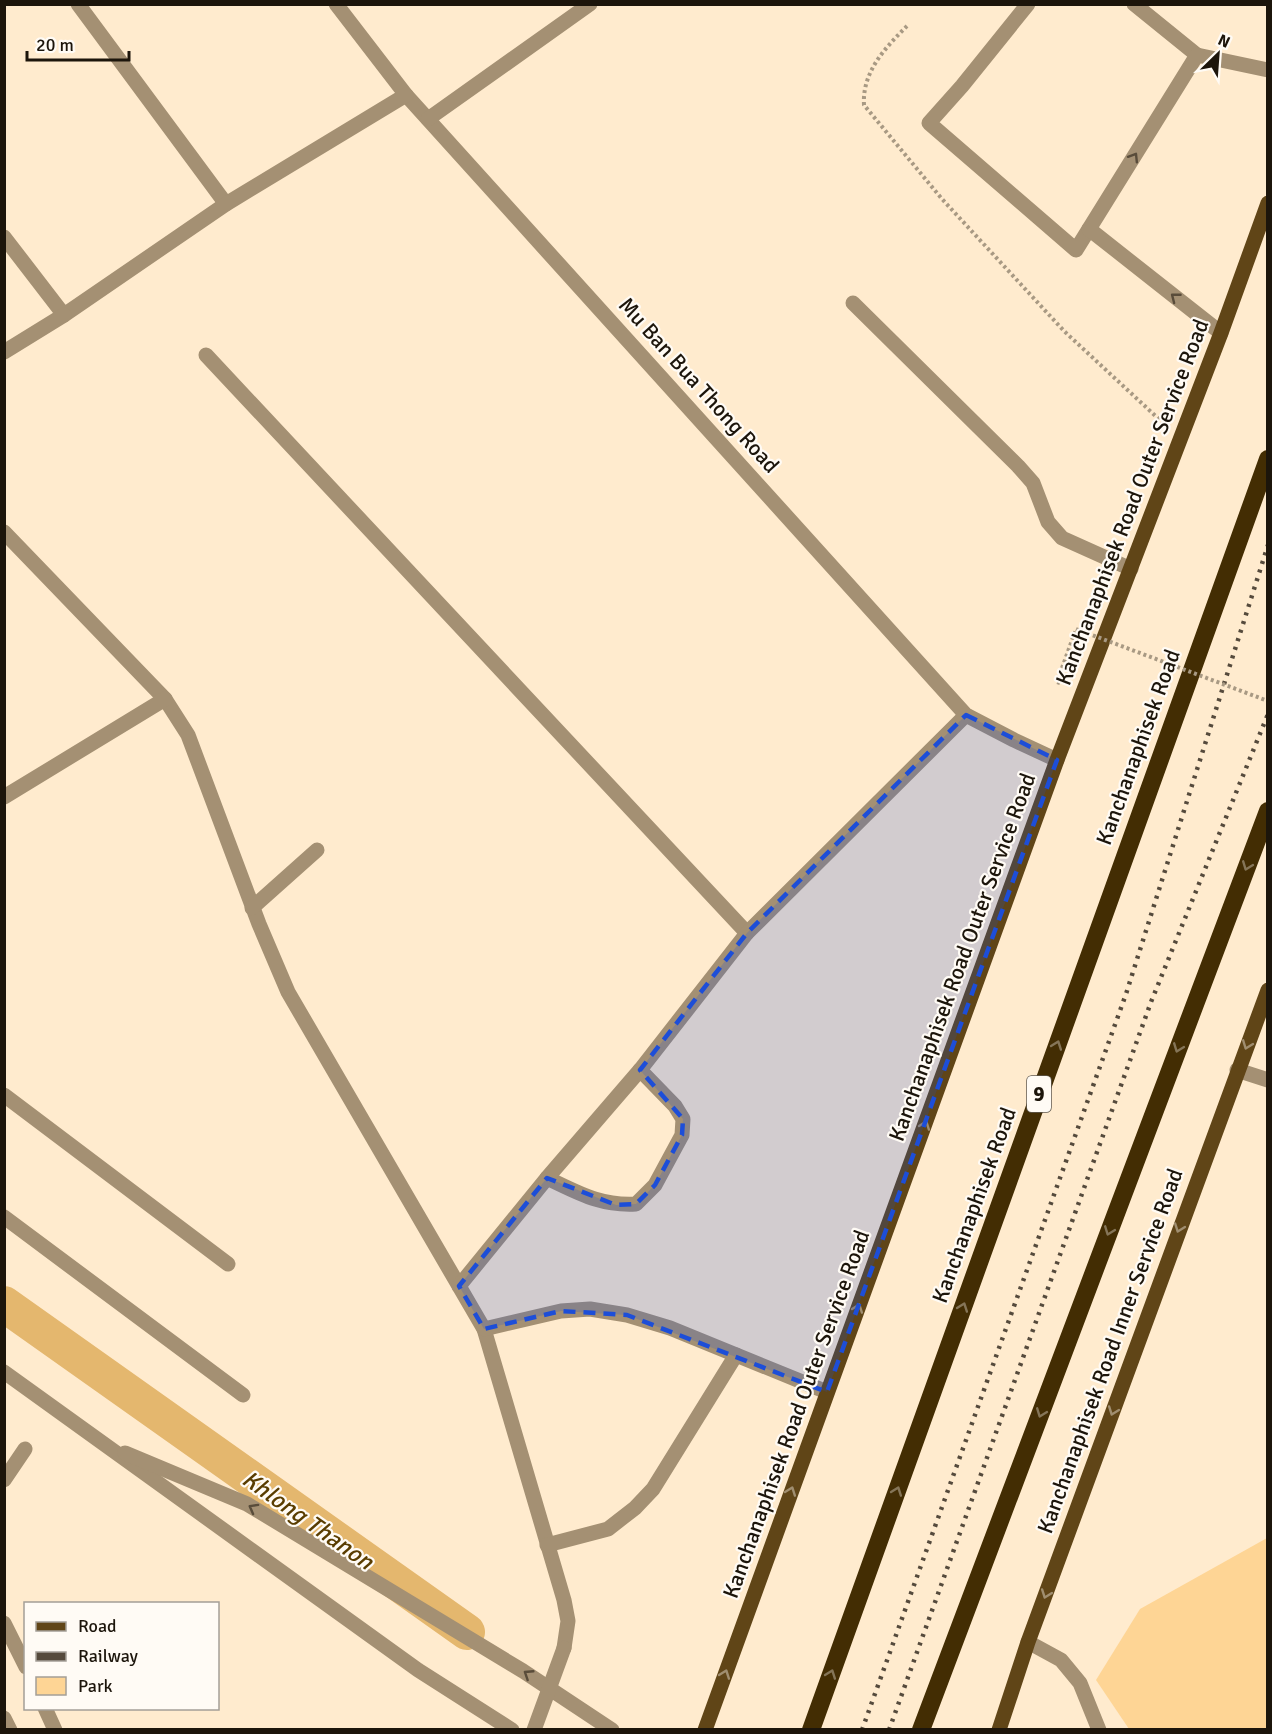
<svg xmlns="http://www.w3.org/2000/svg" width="1272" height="1734" viewBox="0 0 1272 1734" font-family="Signika,sans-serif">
  <rect width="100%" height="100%" fill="#ffebce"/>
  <polygon fill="#fed595" points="1267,1538 1267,1729 1129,1729 1096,1680 1140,1609"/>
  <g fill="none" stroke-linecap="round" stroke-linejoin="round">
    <polyline stroke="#e4b76e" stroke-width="36" points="4,1304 467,1632"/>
    <g stroke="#a89983" stroke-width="4" stroke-dasharray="3 3" stroke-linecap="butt">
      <path d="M907,26C885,48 862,72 864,105L942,199L1064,331L1162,422"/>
      <polyline points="1060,683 1057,682 1076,629"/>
    </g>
    <g stroke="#a49073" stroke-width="15">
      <polyline points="78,4 226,204"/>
      <polyline points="336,4 406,95 966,715 1014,740 1057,760"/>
      <polyline points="1028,4 962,86 929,123 1076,250 1089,229"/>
      <polyline points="1134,4 1197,55"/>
      <polyline points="428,119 590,4"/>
      <polyline points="4,237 64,315 226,204 406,95"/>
      <polyline points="853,303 1018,466 1033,483 1048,522 1062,538 1131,569"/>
      <polyline points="1221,333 1089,229 1197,55 1268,70"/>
      <polyline points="4,352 64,315"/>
      <polyline points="206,355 747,933"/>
      <polyline points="4,532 165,699 188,735 259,924 288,992 484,1329 564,1600 568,1621 564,1648"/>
      <polyline points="4,797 165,699"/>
      <polyline points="252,908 317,850"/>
      <polyline points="1237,1070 1268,1080"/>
      <polyline points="4,1095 228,1264"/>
      <path d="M547,1178C579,1193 600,1206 636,1204L655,1185L682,1135L683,1119L675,1106L640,1070"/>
      <polyline points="4,1217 243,1395"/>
      <polyline points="459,1286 547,1178 640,1070 747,933 966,715"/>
      <polyline points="484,1329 561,1311 590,1309 627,1315 670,1328 827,1392"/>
      <polyline points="4,1372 418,1670 512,1730"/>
      <polyline points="125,1453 247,1504 523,1671 612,1730"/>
      <polyline points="4,1480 25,1449"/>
      <polyline points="547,1545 608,1529 635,1508 653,1489 736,1355"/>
      <polyline points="4,1623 26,1667"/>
      <polyline points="1028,1642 1061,1660 1080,1683 1099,1730"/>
      <polyline points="45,1708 55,1730"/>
      <polyline points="4,1718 10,1730"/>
    </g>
    <g stroke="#604517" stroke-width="15">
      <polyline points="705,1730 1057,760 1221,333 1268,203"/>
      <polyline points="999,1730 1028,1642 1268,990"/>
    </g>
    <g stroke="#432d03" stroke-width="18">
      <polyline points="811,1730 1268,459"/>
      <polyline points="921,1730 1268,811"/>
    </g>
    <g stroke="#554a3c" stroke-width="4.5" stroke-dasharray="3 6" stroke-linecap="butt">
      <polyline points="862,1730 1126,994 1268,545"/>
      <polyline points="889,1730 1151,1002 1268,714"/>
    </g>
    <polyline stroke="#a89983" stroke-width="4" stroke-dasharray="3 3" stroke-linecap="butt" points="1076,629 1268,701"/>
    <polyline stroke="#a49073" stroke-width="15" points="534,1730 564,1648"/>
  </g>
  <defs><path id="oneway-chevron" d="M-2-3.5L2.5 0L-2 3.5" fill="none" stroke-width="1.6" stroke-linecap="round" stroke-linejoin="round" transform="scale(1.5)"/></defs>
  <g stroke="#594c3a">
    <use href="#oneway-chevron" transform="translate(1134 157) rotate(-58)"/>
    <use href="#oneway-chevron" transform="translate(1175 297) rotate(-142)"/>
    <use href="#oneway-chevron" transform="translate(253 1508) rotate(-151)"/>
    <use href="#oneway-chevron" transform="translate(528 1674) rotate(-147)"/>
  </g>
  <g stroke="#857558">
    <use href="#oneway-chevron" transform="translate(1247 866) rotate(111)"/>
    <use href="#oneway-chevron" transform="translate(1057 1045) rotate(-70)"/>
    <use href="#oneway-chevron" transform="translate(1178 1048) rotate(111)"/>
    <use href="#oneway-chevron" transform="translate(1109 1231) rotate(111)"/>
    <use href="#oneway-chevron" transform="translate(963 1307) rotate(-70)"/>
    <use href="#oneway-chevron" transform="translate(1041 1413) rotate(111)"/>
    <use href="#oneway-chevron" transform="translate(897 1491) rotate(-70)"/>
    <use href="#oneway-chevron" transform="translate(831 1674) rotate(-70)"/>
  </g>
  <g stroke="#a08e70">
    <use href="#oneway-chevron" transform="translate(1247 1045) rotate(111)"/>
    <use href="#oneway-chevron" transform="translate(925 1125) rotate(-70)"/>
    <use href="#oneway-chevron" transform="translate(1179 1228) rotate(110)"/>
    <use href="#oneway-chevron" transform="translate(858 1308) rotate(-70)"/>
    <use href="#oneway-chevron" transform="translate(1113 1411) rotate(110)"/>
    <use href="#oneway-chevron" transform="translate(791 1491) rotate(-70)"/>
    <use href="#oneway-chevron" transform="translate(1046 1594) rotate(110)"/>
    <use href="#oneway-chevron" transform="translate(725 1674) rotate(-70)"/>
  </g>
  <path fill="#1d4ed8" fill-opacity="0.2" stroke="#1d4ed8" stroke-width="4.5" stroke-dasharray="12 8" stroke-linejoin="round" d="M966,715L1057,760L827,1392L627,1315L561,1311L484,1329L459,1286L547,1178L616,1205L636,1204L655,1185L682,1135L683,1119L640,1070L747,933Z"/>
  <g text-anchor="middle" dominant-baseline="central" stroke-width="4.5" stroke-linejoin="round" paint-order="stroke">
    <rect fill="#fffbf5" stroke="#605a51" stroke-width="1.5" x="1027" y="1076" width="24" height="36" rx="4.5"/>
    <g font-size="21" font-weight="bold" fill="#1c150b">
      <text x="1039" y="1094">9</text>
    </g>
    <g font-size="22" fill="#1c150b" stroke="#fffbf5">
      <text transform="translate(699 385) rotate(48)">Mu Ban Bua Thong Road</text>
      <text transform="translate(1132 502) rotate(-69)">Kanchanaphisek Road Outer Service Road</text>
      <text transform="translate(1138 747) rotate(-70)">Kanchanaphisek Road</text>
      <text transform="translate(962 957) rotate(-70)">Kanchanaphisek Road Outer Service Road</text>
      <text transform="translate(974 1205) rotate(-70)">Kanchanaphisek Road</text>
      <text transform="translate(1110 1351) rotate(-70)">Kanchanaphisek Road Inner Service Road</text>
      <text transform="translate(796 1414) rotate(-70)">Kanchanaphisek Road Outer Service Road</text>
    </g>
    <g font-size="24" font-style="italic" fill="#5a3d00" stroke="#fffbf5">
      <text transform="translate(308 1520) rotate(35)">Khlong Thanon</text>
    </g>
  </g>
  <rect width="1272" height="1734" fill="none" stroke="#1c150b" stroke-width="12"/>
  <rect x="24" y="1602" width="195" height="108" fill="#fffbf5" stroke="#a49f97" stroke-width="1.5"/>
  <rect x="36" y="1622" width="30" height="9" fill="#604517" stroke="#a49f97" stroke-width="1.5"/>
  <text x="78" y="1632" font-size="18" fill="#1c150b">Road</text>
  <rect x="36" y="1652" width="30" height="9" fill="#554a3c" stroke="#a49f97" stroke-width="1.5"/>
  <text x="78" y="1662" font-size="18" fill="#1c150b">Railway</text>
  <rect x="36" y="1677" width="30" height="18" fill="#fed595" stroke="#a49f97" stroke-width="1.5"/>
  <text x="78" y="1692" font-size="18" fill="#1c150b">Park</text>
  <g transform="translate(1218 54) rotate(25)" stroke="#fffbf5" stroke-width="4.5" paint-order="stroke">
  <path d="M0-4.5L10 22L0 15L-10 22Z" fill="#1c150b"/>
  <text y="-9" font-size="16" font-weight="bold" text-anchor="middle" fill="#1c150b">N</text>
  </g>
  <path d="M27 51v9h102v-9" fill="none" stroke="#1c150b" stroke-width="3"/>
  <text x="36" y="51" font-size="18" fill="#1c150b" stroke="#fffbf5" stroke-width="4.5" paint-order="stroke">20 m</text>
</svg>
